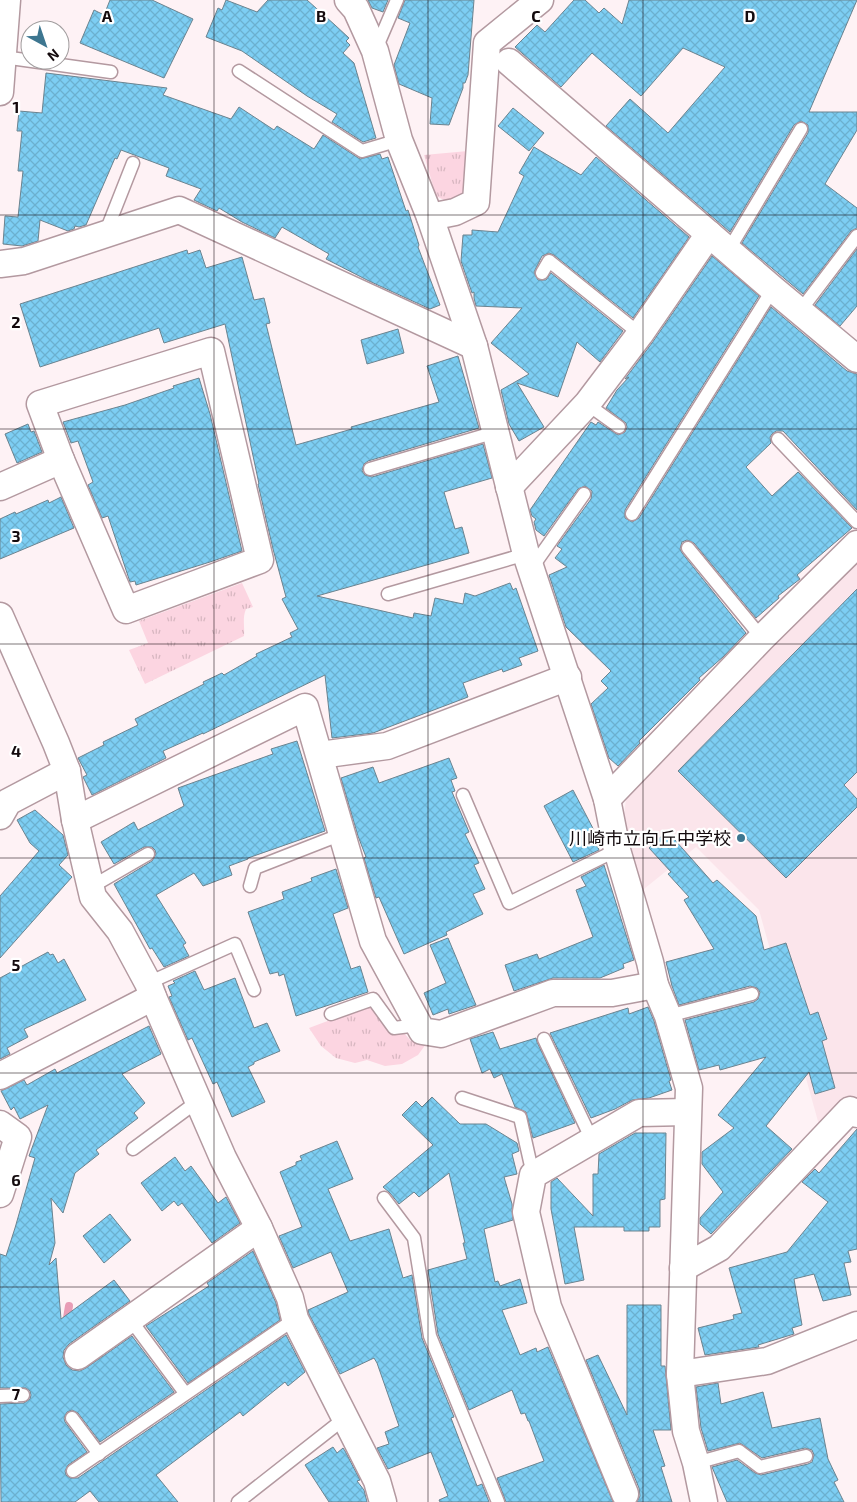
<svg xmlns="http://www.w3.org/2000/svg" width="857" height="1502" viewBox="0 0 857 1502" font-family="'Exo 2','Noto Sans JP',sans-serif">
  <defs>
    <pattern id="park-tufts" width="24" height="20" patternUnits="userSpaceOnUse" patternTransform="scale(1.25)"><rect width="24" height="20" fill="#fcd5e1"/><path d="M3 7l-1-3M5 7V3M7 7l1-3M15 17l-1-3M17 17v-4M19 17l1-3" fill="none" stroke="#d7b6c0"/></pattern>
    <pattern id="building-cross-hatch" width="8" height="8" patternUnits="userSpaceOnUse" patternTransform="scale(1.25)"><rect width="8" height="8" fill="#7dcef3"/><path d="M0 0l8 8M0 8l8-8" fill="none" stroke="#6bb0cf"/></pattern>
  </defs>
  <rect width="100%" height="100%" fill="#fef2f5"/>
  <polygon fill="#fbe5eb" points="857,558 857,1101 821,1132 759,910 696,847 639,893 622,830 628,785 746,674"/>
  <g fill="url(#park-tufts)">
    <polygon points="468,151 466,190 457,200 448,202 436,196 424,155"/>
    <path d="M242,583L253,607L246,609C242,618 245,627 244,636L145,684L129,650L148,643L139,621Z"/>
    <polygon points="370,1005 392,1032 404,1033 411,1041 426,1044 418,1055 402,1064 385,1066 367,1060 355,1063 336,1058 321,1046 309,1028"/>
  </g>
  <g fill="none" stroke-linecap="round" stroke-linejoin="round">
    <polyline stroke="#e89db6" stroke-width="8" points="66,1324 69,1306"/>
  </g>
  <g fill="url(#building-cross-hatch)" stroke="#6b838f">
    <polygon points="110,0 152,0 193,19 164,78 80,43 94,10 104,15"/>
    <polygon points="226,0 257,12 268,0 307,0 335,25 349,38 346,41 350,45 343,53 354,63 376,138 363,142 332,122 337,114 307,96 242,51 206,37 218,8 222,10"/>
    <polygon points="368,0 388,0 383,12 372,8"/>
    <polygon points="405,0 474,0 468,75 465,83 463,83 463,88 449,125 430,124 432,98 399,84 394,65 410,23 398,18"/>
    <polygon points="574,0 585,0 599,13 604,8 622,24 629,0 857,0 809,112 857,112 857,130 825,184 857,208 857,228 851,231 803,294 742,243 808,133 808,125 801,121 794,125 730,232 606,126 630,99 668,133 725,67 683,48 641,96 592,53 561,87 515,47 537,25 545,32"/>
    <polygon points="46,73 167,88 163,95 231,119 239,107 274,130 277,126 314,149 323,135 360,159 380,154 382,159 388,157 406,211 408,210 419,245 418,247 440,305 430,309 369,281 326,259 329,254 282,227 275,238 242,222 219,208 217,211 200,203 194,200 201,189 166,176 169,168 121,150 117,159 115,158 86,225 79,227 75,226 74,229 68,231 40,220 38,241 22,246 3,244 5,216 18,217 23,171 18,171 22,131 17,131 19,111 42,113"/>
    <polygon points="513,108 544,133 529,151 498,126"/>
    <polygon points="534,147 581,175 596,157 689,237 633,318 554,255 549,253 542,256 534,272 538,280 546,280 551,273 623,331 600,362 577,342 558,397 517,383 544,427 519,441 509,424 501,390 529,374 491,343 522,308 476,306 474,298 474,292 472,293 461,261 463,235 472,235 472,230 498,232 524,176 519,173"/>
    <polygon points="857,249 857,306 840,326 815,305"/>
    <polygon points="187,250 188,254 200,250 206,268 242,257 254,300 264,298 270,323 266,324 296,445 352,429 351,427 439,402 427,366 458,356 479,428 368,461 364,464 362,471 365,475 372,477 483,444 492,478 444,492 455,529 462,527 469,553 317,596 413,618 414,613 431,616 435,598 463,604 465,593 475,596 510,583 513,590 516,588 538,651 519,658 522,665 503,672 502,669 463,683 468,697 373,733 332,738 325,675 203,734 203,733 163,751 166,758 92,795 83,777 87,775 78,758 104,745 103,742 138,725 135,719 204,684 203,682 222,673 224,675 257,656 256,654 292,637 290,633 298,629 282,599 286,597 273,549 258,484 259,484 225,324 164,343 159,328 40,367 20,304"/>
    <polygon points="712,256 759,296 625,510 625,518 632,522 639,518 771,307 847,371 857,374 857,510 783,431 776,431 772,434 770,437 771,443 746,467 772,496 798,472 852,528 797,575 800,579 778,596 779,598 756,618 694,543 687,540 682,542 680,549 682,553 746,633 723,657 699,678 700,680 639,741 640,743 618,766 609,758 591,704 608,688 601,681 611,671 566,627 549,575 567,567 555,558 562,549 557,546 591,499 592,491 585,486 578,489 544,536 536,530 534,522 536,519 532,516 530,510 591,422 596,425 598,422 618,435 625,432 627,427 626,423 606,408 617,390 629,377 625,379 652,343"/>
    <polygon points="398,329 404,353 367,364 361,340"/>
    <polygon points="199,378 210,414 242,551 210,562 136,585 135,581 130,582 108,516 102,518 88,485 93,482 78,441 71,443 63,422 125,405 174,388 173,386"/>
    <polygon points="28,424 31,432 34,431 42,452 17,463 5,434"/>
    <polygon points="61,497 74,528 0,559 0,519 15,512 16,514 48,500 49,503"/>
    <polygon points="857,589 857,772 844,785 857,799 857,807 786,878 678,771"/>
    <polygon points="297,741 325,831 248,858 248,859 229,866 232,875 203,886 194,873 156,895 186,943 183,945 189,956 164,967 152,948 150,949 114,884 152,861 156,854 155,850 152,847 144,847 114,864 101,842 134,822 138,830 184,806 178,788 273,754 271,749"/>
    <polygon points="449,758 457,778 451,780 455,791 452,792 469,832 465,834 479,863 474,865 485,889 473,894 483,914 446,932 447,935 404,954 379,897 376,898 364,858 366,857 358,836 341,778 373,767 379,783"/>
    <polygon points="573,790 598,838 595,840 599,850 573,862 544,806"/>
    <polygon points="35,810 63,835 68,855 59,865 72,877 0,958 0,896 39,851 30,843 17,820"/>
    <polygon points="667,831 713,883 717,880 756,916 764,950 786,943 810,1015 818,1012 827,1039 822,1041 835,1088 815,1094 809,1072 766,1126 792,1149 711,1234 700,1224 700,1218 723,1192 702,1164 702,1152 734,1128 718,1115 766,1057 720,1070 719,1065 699,1070 685,1020 754,1002 758,999 760,992 757,988 750,986 679,1005 672,986 666,962 714,949 684,900 689,897 668,874 671,872 649,848"/>
    <polygon points="604,865 634,960 623,964 624,968 600,978 553,978 514,991 505,965 537,954 539,959 593,937 576,890 586,886 581,877"/>
    <polygon points="336,869 348,908 333,914 351,969 360,966 368,992 296,1016 284,974 279,976 278,972 270,974 248,912 284,899 282,892 312,881 311,878"/>
    <polygon points="448,938 476,1005 449,1014 448,1009 433,1015 424,993 446,983 430,945"/>
    <polygon points="48,952 50,955 53,954 58,963 64,959 86,1000 24,1029 28,1037 7,1048 10,1054 0,1059 0,978"/>
    <polygon points="195,971 204,990 235,978 254,1028 267,1023 280,1051 254,1062 254,1064 248,1067 265,1102 232,1117 217,1082 213,1084 192,1038 188,1040 169,997 172,996 168,986 175,983 173,981"/>
    <polygon points="648,1007 654,1021 671,1080 669,1081 672,1090 649,1098 632,1100 615,1109 591,1118 550,1033 628,1008 629,1014"/>
    <polygon points="149,1026 161,1054 122,1074 145,1103 134,1113 138,1118 96,1150 99,1154 75,1173 63,1213 51,1198 55,1243 49,1265 56,1258 61,1319 114,1280 130,1301 69,1344 64,1350 63,1357 66,1365 72,1370 80,1371 86,1368 132,1336 174,1392 100,1442 78,1413 72,1410 67,1412 64,1418 65,1422 87,1452 68,1465 65,1471 66,1475 70,1478 78,1478 286,1335 305,1372 288,1386 285,1382 243,1416 240,1412 156,1475 178,1502 99,1502 90,1491 75,1502 1,1502 0,1404 24,1403 30,1399 31,1395 30,1391 26,1388 0,1388 0,1254 6,1256 15,1228 35,1158 29,1156 48,1105 20,1119 14,1107 11,1110 1,1091 24,1080 27,1085 55,1069 57,1073"/>
    <polygon points="493,1032 500,1049 536,1038 537,1042 575,1123 533,1138 526,1112 515,1107 502,1074 494,1078 490,1069 482,1073 470,1039"/>
    <polygon points="432,1097 460,1124 486,1124 517,1143 519,1151 512,1154 517,1174 504,1177 512,1204 513,1220 484,1229 495,1282 498,1281 500,1286 520,1279 527,1303 502,1310 520,1355 536,1348 537,1352 548,1347 613,1502 506,1502 497,1478 544,1461 529,1421 528,1421 525,1413 521,1414 512,1390 469,1410 438,1334 428,1270 467,1259 463,1243 465,1243 449,1173 419,1197 414,1192 399,1204 390,1193 383,1187 433,1145 402,1115 416,1101 422,1107"/>
    <polygon points="857,1129 857,1249 848,1251 851,1262 844,1263 851,1295 823,1301 814,1274 794,1279 802,1325 792,1328 794,1334 758,1345 759,1347 705,1355 698,1328 734,1319 733,1315 742,1313 729,1268 787,1252 828,1202 802,1182 815,1169 819,1173"/>
    <polygon points="635,1133 666,1133 665,1199 660,1200 660,1227 649,1227 649,1231 624,1231 624,1227 574,1227 584,1280 565,1284 551,1209 551,1182 557,1178 593,1216 593,1174 598,1174 599,1154"/>
    <polygon points="337,1141 353,1179 328,1189 350,1241 389,1229 403,1278 412,1275 422,1338 454,1417 451,1418 477,1486 482,1484 489,1502 440,1502 439,1500 448,1496 431,1452 388,1469 377,1448 389,1444 385,1432 399,1426 377,1363 374,1358 340,1374 309,1314 308,1310 348,1292 331,1252 293,1268 279,1236 302,1227 280,1172 296,1165 296,1162 302,1160 300,1156"/>
    <polygon points="175,1157 185,1171 191,1166 218,1203 226,1197 240,1223 212,1243 182,1203 178,1206 174,1201 162,1211 141,1183"/>
    <polygon points="110,1214 131,1240 104,1263 83,1236"/>
    <polygon points="253,1251 276,1303 280,1320 188,1383 146,1326 209,1286 207,1283"/>
    <polygon points="627,1305 661,1305 661,1366 665,1366 671,1430 653,1430 665,1466 661,1467 672,1502 637,1502 640,1496 639,1488 586,1360 598,1355 627,1415"/>
    <polygon points="718,1383 721,1404 763,1392 772,1428 820,1418 828,1459 838,1480 834,1482 844,1502 727,1502 712,1467 737,1460 755,1473 761,1475 808,1464 812,1462 814,1455 812,1450 805,1448 762,1458 740,1443 708,1451 701,1428 696,1387"/>
    <polygon points="333,1447 337,1453 343,1448 345,1451 360,1480 357,1481 364,1490 367,1502 329,1502 305,1465"/>
  </g>
  <g fill="none" stroke-linecap="round" stroke-linejoin="round">
    <defs>
      <g id="service">
        <polyline points="376,49 397,0"/>
        <polyline points="3,57 111,72"/>
        <polyline points="239,71 362,151 399,140"/>
        <polyline points="105,234 133,163"/>
        <polyline points="728,251 801,129"/>
        <polyline points="542,273 549,261 640,334"/>
        <polyline points="800,311 857,236"/>
        <polyline points="587,404 619,427"/>
        <polyline points="778,439 857,522"/>
        <polyline points="370,469 496,432"/>
        <polyline points="632,514 773,289"/>
        <polyline points="688,548 762,638"/>
        <polyline points="531,569 584,494"/>
        <polyline points="388,594 526,554"/>
        <polyline points="463,795 509,903 617,850"/>
        <polyline points="250,886 255,868 342,834"/>
        <polyline points="91,887 148,854"/>
        <polyline points="148,983 235,944 254,990"/>
        <polyline points="331,1014 373,999 394,1028 418,1025"/>
        <polyline points="668,1016 752,994"/>
        <polyline points="544,1039 592,1140"/>
        <polyline points="462,1098 520,1117 533,1175"/>
        <polyline points="133,1149 198,1101"/>
        <polyline points="384,1198 414,1238 430,1336 498,1502"/>
        <polyline points="130,1319 185,1393"/>
        <polyline points="0,1396 23,1395"/>
        <polyline points="72,1418 99,1454"/>
        <polyline points="696,1463 739,1451 760,1467 806,1456"/>
        <polyline points="73,1471 295,1319"/>
        <polyline points="238,1502 345,1418"/>
      </g>
      <g id="minor">
        <polyline points="348,0 356,9 375,51 399,140 430,217 474,346 526,554 607,799 617,850 650,962 655,985 668,1016 689,1088 680,1374 686,1431 696,1463 704,1502"/>
        <polyline points="509,62 773,289 857,359"/>
        <polyline points="0,92 7,0"/>
        <polyline points="430,217 455,212 476,202 487,43 540,0"/>
        <polyline points="0,264 24,261 179,210 474,346"/>
        <polygon points="211,351 260,560 126,610 61,460 40,404"/>
        <polyline points="0,487 61,460"/>
        <polyline points="509,487 587,404 640,334 709,234"/>
        <polyline points="0,616 56,743 67,771 75,820 93,897 120,931 148,983 153,997 223,1158 259,1228 290,1298 295,1319 377,1481 383,1502"/>
        <polyline points="320,755 387,746 568,677"/>
        <polyline points="607,799 762,638 857,544"/>
        <polyline points="0,816 8,802 67,771"/>
        <polyline points="75,820 305,707 373,941 422,1031 441,1034 553,993 612,993 655,985"/>
        <polyline points="0,1076 153,997"/>
        <polyline points="0,1124 18,1137 0,1194"/>
        <polyline points="683,1268 719,1248 850,1110 857,1114"/>
        <polyline points="78,1356 259,1228"/>
        <polyline points="680,1374 767,1361 857,1325"/>
        <polyline points="625,1494 548,1307 526,1212 533,1175 639,1113 687,1112"/>
      </g>
    </defs>
    <use href="#service" stroke="#b399a0" stroke-width="15"/>
    <use href="#minor" stroke="#b399a0" stroke-width="29"/>
    <use href="#service" stroke="#fff" stroke-width="12"/>
    <use href="#minor" stroke="#fff" stroke-width="26"/>
  </g>
  <path fill="none" stroke="#130a0d" stroke-width="1" stroke-opacity="0.55" d="M214,0V1502M428,0V1502M643,0V1502M0,215H857M0,429H857M0,644H857M0,858H857M0,1073H857M0,1287H857"/>
  <circle fill="#3d7690" stroke="#fff" stroke-width="2" cx="741" cy="838" r="5"/>
  <g text-anchor="middle" dominant-baseline="central" stroke-width="4.5" stroke-linejoin="round" paint-order="stroke">
    <g font-size="18" fill="#130a0d" stroke="#fff" text-anchor="end">
      <text x="731" y="838">川崎市立向丘中学校</text>
    </g>
  </g>
  <g font-size="16" text-anchor="middle" font-weight="bold" fill="#130a0d" stroke="#fff" stroke-width="4.5" stroke-linejoin="round" paint-order="stroke">
    <text x="107" y="22">A</text>
    <text x="321" y="22">B</text>
    <text x="536" y="22">C</text>
    <text x="750" y="22">D</text>
    <text x="16" y="113">1</text>
    <text x="16" y="328">2</text>
    <text x="16" y="542">3</text>
    <text x="16" y="757">4</text>
    <text x="16" y="971">5</text>
    <text x="16" y="1186">6</text>
    <text x="16" y="1400">7</text>
  </g>
  <g transform="translate(45 45) rotate(140)"><circle r="24" fill="#ffffff" stroke="#a19d9e"/>
  <path d="M0-4L9 19L0 12L-9 19Z" fill="#3d7690"/>
  <text y="-8" font-size="14" font-weight="bold" text-anchor="middle" fill="#130a0d">N</text>
  </g>
</svg>
